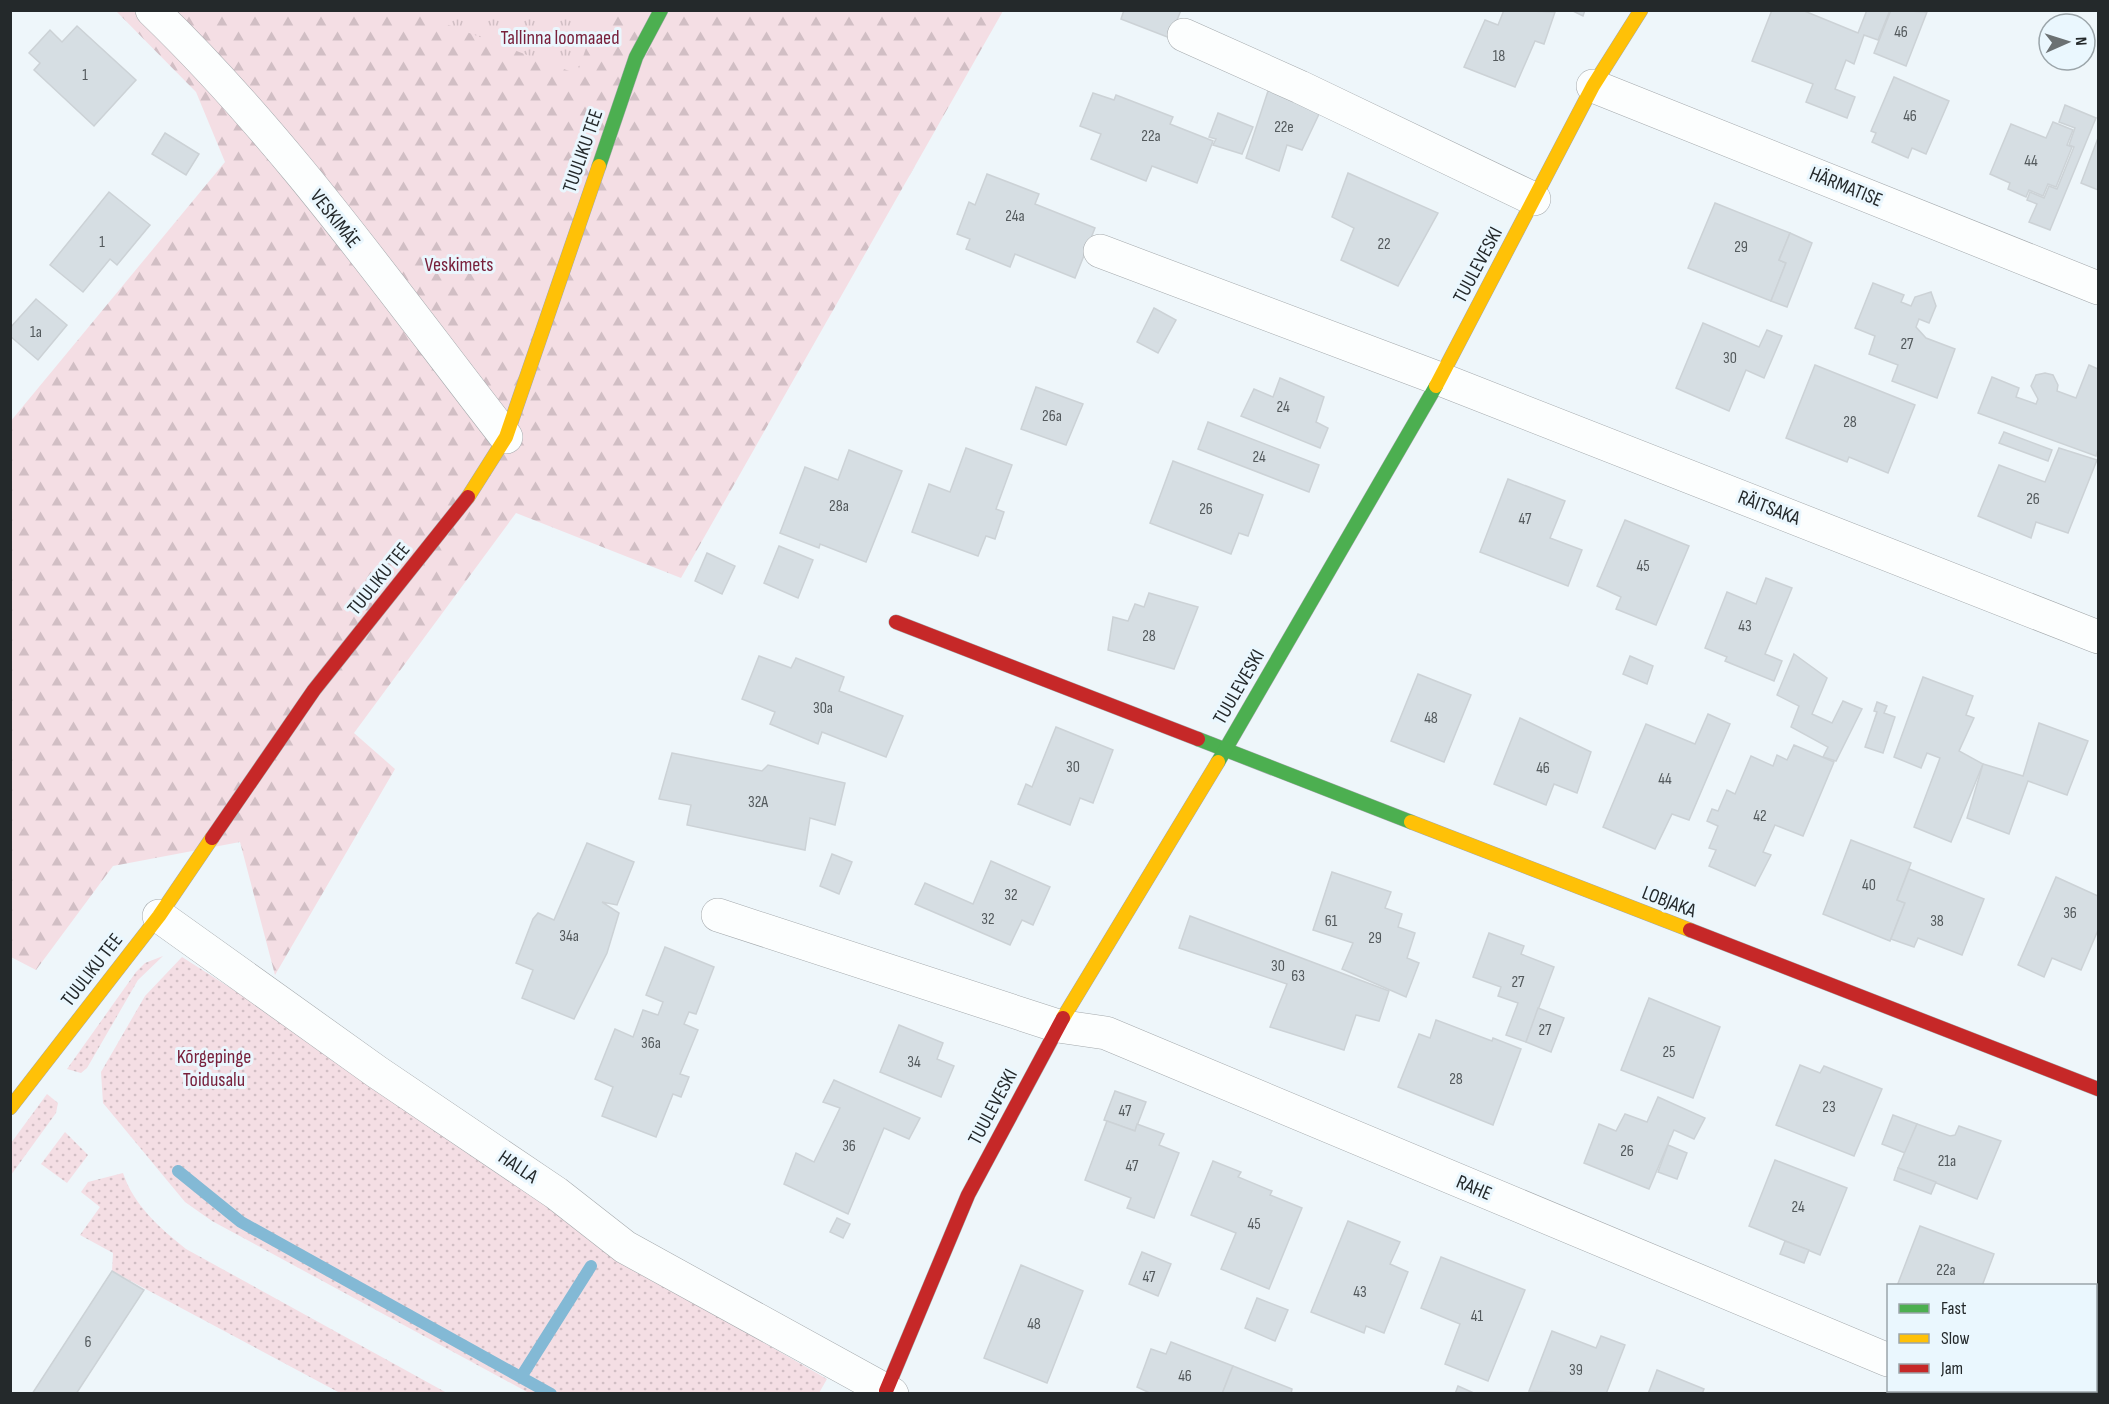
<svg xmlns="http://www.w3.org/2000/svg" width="2109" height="1404" viewBox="0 0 2109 1404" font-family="'Sofia Sans Condensed',sans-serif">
  <defs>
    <pattern id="grass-dots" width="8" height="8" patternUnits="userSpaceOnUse" patternTransform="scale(1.5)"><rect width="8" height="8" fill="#f4dee4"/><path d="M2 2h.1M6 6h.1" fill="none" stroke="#d1bec4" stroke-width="1.8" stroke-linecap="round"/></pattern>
    <pattern id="forest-firs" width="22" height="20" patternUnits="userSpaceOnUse" patternTransform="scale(1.5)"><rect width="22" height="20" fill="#f4dee4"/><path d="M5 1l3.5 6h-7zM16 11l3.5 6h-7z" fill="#d1bec4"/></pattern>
    <pattern id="park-tufts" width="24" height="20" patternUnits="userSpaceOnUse" patternTransform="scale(1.5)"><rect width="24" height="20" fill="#f4dee4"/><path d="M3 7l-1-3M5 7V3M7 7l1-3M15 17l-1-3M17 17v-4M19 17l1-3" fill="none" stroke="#d1bec4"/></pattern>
  </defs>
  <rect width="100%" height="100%" fill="#eef6fa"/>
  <g fill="url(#grass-dots)">
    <polygon points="163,956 138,980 87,1068 81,1073 67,1069 136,972 145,963"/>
    <polygon points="182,957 248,999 652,1278 827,1379 819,1393 529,1393 212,1221 185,1202 103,1103 101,1072 145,996"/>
    <polygon points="47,1094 58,1103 56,1113 11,1175 11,1143"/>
    <polygon points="65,1132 88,1155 67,1183 41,1164"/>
    <path d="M123,1173C134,1206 160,1228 186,1249L447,1393H340L112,1271L113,1253L80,1235L100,1207L81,1192L88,1182Z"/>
  </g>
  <polygon fill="url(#forest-firs)" points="116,11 1003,11 681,578 516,513 354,733 395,769 275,975 240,842 113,866 36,970 11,957 10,422 225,162 196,92"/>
  <polygon fill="url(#park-tufts)" points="412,11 599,11 577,74"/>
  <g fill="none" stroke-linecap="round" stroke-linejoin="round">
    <g stroke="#83b9d5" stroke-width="12">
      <polyline points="178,1171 241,1222 551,1394"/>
      <polyline points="521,1377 591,1266"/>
    </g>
  </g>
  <g fill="#d6dee3" stroke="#ccd2d6" stroke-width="1.5">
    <polygon points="1124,10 1181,10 1170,38 1121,19"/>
    <polygon points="1504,10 1555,12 1544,44 1535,41 1515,87 1464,67 1485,20 1498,25"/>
    <polygon points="1571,10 1585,10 1583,16"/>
    <polygon points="1772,10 1802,10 1858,33 1867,10 1890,10 1878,40 1864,35 1854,64 1846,60 1835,89 1855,97 1847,118 1806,102 1813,84 1752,61"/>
    <polygon points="1891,10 1927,12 1906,66 1874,53"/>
    <polygon points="77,26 136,80 94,126 34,70 40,63 29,53 50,30 62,42"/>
    <polygon points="1894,77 1949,101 1926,154 1912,148 1908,158 1872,142 1876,133 1871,131"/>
    <polygon points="1269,88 1321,110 1302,150 1287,145 1279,171 1246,158"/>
    <polygon points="1093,93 1114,100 1116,95 1173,117 1170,124 1213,141 1197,183 1152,166 1146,181 1091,159 1101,134 1080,126"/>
    <polygon points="2065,105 2096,118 2050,230 2029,222 2037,204 2027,200 2030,192 2044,198 2049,186 2057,189 2074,147 2069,145 2075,128 2059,122"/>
    <polygon points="1218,113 1253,127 1242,154 1213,145 1216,139 1209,137"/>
    <polygon points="2053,122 2073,130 2067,145 2072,147 2056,187 2048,184 2043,196 2029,190 2026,197 2008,189 2010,183 1990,174 2011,124 2046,138"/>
    <polygon points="165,133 199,154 186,175 152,154"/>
    <polygon points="2098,138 2098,190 2081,183"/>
    <polygon points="1348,173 1438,213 1398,286 1341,260 1354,228 1332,217"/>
    <polygon points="987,174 1039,194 1035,204 1095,228 1075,278 1015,254 1010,267 966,249 970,239 957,234 969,202 975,205"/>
    <polygon points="109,192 150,225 117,265 110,259 83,292 50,265"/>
    <polygon points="1715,203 1790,233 1779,260 1786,263 1771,301 1688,268"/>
    <polygon points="1790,233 1812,243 1787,307 1771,301 1786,263 1779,260"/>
    <polygon points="1873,283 1904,295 1901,302 1911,306 1915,297 1931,292 1936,306 1929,323 1919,319 1916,327 1926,338 1955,349 1937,398 1892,381 1898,365 1869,354 1875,336 1855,328"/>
    <polygon points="36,299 67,325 38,360 10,336 10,328"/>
    <polygon points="1154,308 1176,320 1158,353 1137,342"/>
    <polygon points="1703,323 1759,347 1767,330 1782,336 1764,378 1746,370 1729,411 1676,388"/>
    <polygon points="1815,365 1915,405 1888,473 1849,457 1847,462 1786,438"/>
    <polygon points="2089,365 2098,369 2098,449 2096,456 1978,413 1992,377 2019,388 2016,397 2036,404 2038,399 2031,386 2036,375 2045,373 2053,375 2058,385 2057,391 2076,398"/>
    <polygon points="1280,378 1324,397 1316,422 1328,428 1320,448 1241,416 1254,389 1273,397"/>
    <polygon points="1036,387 1083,404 1066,445 1021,429"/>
    <polygon points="1208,422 1319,465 1309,492 1198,449"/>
    <polygon points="2004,432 2052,450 2048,461 1999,443"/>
    <polygon points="966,448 1012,465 996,509 1004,512 995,539 986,536 978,556 912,532 929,484 950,492"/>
    <polygon points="2059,448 2097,460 2068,533 2036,522 2031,538 1978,516 1999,465 2045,482"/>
    <polygon points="849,450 902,471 866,562 820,544 819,548 780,533 805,467 838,480"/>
    <polygon points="1173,461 1263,495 1248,536 1239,533 1231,554 1150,523"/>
    <polygon points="1508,479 1565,501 1550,538 1582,550 1568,586 1480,552"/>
    <polygon points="1625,520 1689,546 1656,625 1616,609 1621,597 1597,586"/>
    <polygon points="779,546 813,560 798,598 764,583"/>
    <polygon points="707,553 735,566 722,594 695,581"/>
    <polygon points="1766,578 1792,588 1765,654 1782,661 1774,681 1725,661 1727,657 1705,648 1727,592 1756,604"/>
    <polygon points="1149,593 1198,607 1174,669 1108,650 1113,617 1128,621 1135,604 1144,607"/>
    <polygon points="1794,654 1827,678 1812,714 1832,723 1843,701 1862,709 1836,761 1823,757 1828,747 1791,727 1799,706 1777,695"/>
    <polygon points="759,656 791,668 796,658 844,677 839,691 903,716 886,757 822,732 818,744 770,724 775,712 742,699"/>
    <polygon points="1630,656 1653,666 1647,684 1623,674"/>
    <polygon points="1418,674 1471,695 1444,762 1391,741"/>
    <polygon points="1923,677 1973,696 1966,715 1974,718 1959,751 1983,764 1951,842 1914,827 1940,758 1927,753 1921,768 1894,757"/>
    <polygon points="1877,702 1887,706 1884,713 1895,717 1883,753 1865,747 1877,712 1874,711"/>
    <polygon points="1708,714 1730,724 1689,820 1672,814 1655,849 1603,827 1646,724 1695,744"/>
    <polygon points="1520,718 1591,752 1577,793 1554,784 1546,805 1494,784"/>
    <polygon points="2039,723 2088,741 2067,795 2028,781 2009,834 1967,818 1983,764 2023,776"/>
    <polygon points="1056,727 1113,750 1093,803 1080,798 1070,825 1018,804 1026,784 1032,787"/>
    <polygon points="1794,745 1834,762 1803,836 1775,825 1763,852 1771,855 1755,886 1709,866 1716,850 1709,848 1718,826 1707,821 1712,809 1718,811 1727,790 1735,794 1751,756 1773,766 1777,755 1787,760"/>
    <polygon points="672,753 762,771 768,765 845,783 835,825 810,818 805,850 687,825 691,805 659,799"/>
    <polygon points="1851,840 1911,863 1897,900 1905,903 1890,941 1823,914"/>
    <polygon points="587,843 634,862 617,905 602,902 619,913 607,953 574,1019 522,998 533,970 516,963 533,919 538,913 554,920"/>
    <polygon points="832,854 852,862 839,894 820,886"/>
    <polygon points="991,861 1050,887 1033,925 1022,920 1010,945 915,904 925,883 973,904"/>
    <polygon points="1909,869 1984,899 1962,955 1918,938 1914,947 1891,939 1905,903 1897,900"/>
    <polygon points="1332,872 1391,892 1385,908 1402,914 1398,927 1415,933 1407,958 1419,963 1406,997 1342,969 1353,943 1313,930"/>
    <polygon points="2056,877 2098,896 2098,930 2081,970 2052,958 2044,977 2018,965"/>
    <polygon points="1190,916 1389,991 1379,1021 1356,1015 1344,1050 1270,1027 1287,984 1179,948"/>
    <polygon points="1489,933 1524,946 1521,954 1554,967 1526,1042 1506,1035 1518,1003 1498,996 1501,987 1473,977"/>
    <polygon points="665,947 714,967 696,1014 689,1012 684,1024 698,1030 680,1074 689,1077 681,1097 673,1094 656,1137 602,1116 613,1087 595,1079 615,1029 633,1037 643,1010 658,1015 663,1002 646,995"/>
    <polygon points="1649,998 1720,1027 1693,1098 1621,1070"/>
    <polygon points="1538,1008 1564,1018 1551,1052 1526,1042"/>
    <polygon points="1436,1020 1492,1041 1493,1038 1521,1049 1493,1125 1398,1087 1419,1034 1430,1038"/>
    <polygon points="899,1025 943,1043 937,1059 954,1066 941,1097 880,1072"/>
    <polygon points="1800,1065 1820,1073 1824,1066 1882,1089 1854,1156 1776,1125"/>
    <polygon points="834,1080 920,1118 909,1139 884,1128 848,1214 784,1184 796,1153 814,1162 840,1108 823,1102"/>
    <polygon points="1115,1091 1146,1102 1135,1131 1104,1120"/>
    <polygon points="1658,1097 1705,1118 1694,1139 1674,1130 1649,1189 1584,1163 1599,1124 1616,1131 1625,1114 1647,1122"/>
    <polygon points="1893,1115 1917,1124 1905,1153 1882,1144"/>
    <polygon points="1107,1121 1135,1131 1137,1124 1164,1134 1159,1145 1179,1153 1154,1218 1127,1208 1131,1198 1085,1180"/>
    <polygon points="1917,1124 1950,1136 1955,1135 1959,1126 2001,1141 1977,1199 1898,1168"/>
    <polygon points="1668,1145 1687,1153 1677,1179 1658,1172"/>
    <polygon points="1775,1160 1847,1188 1820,1255 1749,1226"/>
    <polygon points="1213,1161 1241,1172 1238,1177 1272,1191 1270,1195 1302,1208 1269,1289 1221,1269 1236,1233 1191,1215"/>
    <polygon points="1898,1168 1936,1182 1931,1194 1894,1180"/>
    <polygon points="837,1218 850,1224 843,1238 830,1232"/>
    <polygon points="1348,1221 1400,1242 1390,1264 1408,1272 1384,1333 1366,1326 1364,1333 1311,1312"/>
    <polygon points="1920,1226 1994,1254 1982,1286 1897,1286"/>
    <polygon points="1785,1241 1809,1250 1804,1263 1780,1254"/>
    <polygon points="1142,1252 1171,1264 1158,1296 1129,1284"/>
    <polygon points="1441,1257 1525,1290 1488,1381 1445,1364 1460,1324 1421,1308"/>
    <polygon points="1021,1265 1083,1291 1047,1383 984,1358"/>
    <polygon points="112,1271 144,1290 76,1394 32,1394"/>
    <polygon points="1257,1298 1288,1310 1275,1341 1245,1328"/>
    <polygon points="2096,1308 2098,1309 2098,1386 2096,1385"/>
    <polygon points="1552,1331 1596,1348 1601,1336 1625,1345 1606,1394 1529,1391"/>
    <polygon points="1171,1342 1233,1366 1222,1394 1152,1394 1137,1387 1151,1349 1166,1354"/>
    <polygon points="1233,1366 1292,1389 1291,1394 1222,1394"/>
    <polygon points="1657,1370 1704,1389 1702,1394 1648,1394"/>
    <polygon points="1458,1386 1476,1394 1455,1394"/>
  </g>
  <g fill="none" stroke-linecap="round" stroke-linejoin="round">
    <defs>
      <g id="street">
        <path d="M152,10C285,138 393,292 506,437"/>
        <polyline points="1184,35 1300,87 1534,199"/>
        <polyline points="1593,86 2098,288"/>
        <polyline points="1100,251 1440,379 2098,637"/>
        <polyline points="718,915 1058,1026 1106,1033 1888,1360"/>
        <polyline points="159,916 377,1072 556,1193 625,1247 892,1394"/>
        <polyline points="1968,1390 1976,1394"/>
      </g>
      <g id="fast">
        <polyline points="599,166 636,57 661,10"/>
        <polyline points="1198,739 1411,822"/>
        <polyline points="1218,762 1436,386"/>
      </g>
      <g id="slow">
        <polyline points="1436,386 1593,86 1641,10"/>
        <polyline points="468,497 506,437 599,166"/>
        <polyline points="1411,822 1690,930"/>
        <polyline points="1063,1018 1218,762"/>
        <polyline points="10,1108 159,916 212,838"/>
      </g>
      <g id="jam">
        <polyline points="896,622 1198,739"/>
        <polyline points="212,838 314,690 468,497"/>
        <polyline points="1690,930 2098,1089"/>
        <polyline points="886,1391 968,1195 1063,1018"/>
      </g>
    </defs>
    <use href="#street" stroke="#a4a9ac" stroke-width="34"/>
    <use href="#fast" stroke="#a4a9ac" stroke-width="15"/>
    <use href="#slow" stroke="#a4a9ac" stroke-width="15"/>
    <use href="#jam" stroke="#a4a9ac" stroke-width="15"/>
    <use href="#street" stroke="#fcfefe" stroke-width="33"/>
    <use href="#fast" stroke="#4caf50" stroke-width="14"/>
    <use href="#slow" stroke="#ffc107" stroke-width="14"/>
    <use href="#jam" stroke="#c62828" stroke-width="14"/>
  </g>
  <g text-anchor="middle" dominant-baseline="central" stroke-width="6" stroke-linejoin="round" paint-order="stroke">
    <g font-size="16" fill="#53595c">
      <text x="1901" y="32">46</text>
      <text x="1499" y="56">18</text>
      <text x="85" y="75">1</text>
      <text x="1910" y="116">46</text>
      <text x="1284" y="127">22e</text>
      <text x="1151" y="136">22a</text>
      <text x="2031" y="161">44</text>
      <text x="1015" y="216">24a</text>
      <text x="102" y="242">1</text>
      <text x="1384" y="244">22</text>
      <text x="1741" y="247">29</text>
      <text x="36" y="332">1a</text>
      <text x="1907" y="344">27</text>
      <text x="1730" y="358">30</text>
      <text x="1283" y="407">24</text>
      <text x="1052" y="416">26a</text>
      <text x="1850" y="422">28</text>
      <text x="1259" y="457">24</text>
      <text x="2033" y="499">26</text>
      <text x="839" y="506">28a</text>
      <text x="1206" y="509">26</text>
      <text x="1525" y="519">47</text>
      <text x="1643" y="566">45</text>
      <text x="1745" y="626">43</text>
      <text x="1149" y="636">28</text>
      <text x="823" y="708">30a</text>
      <text x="1431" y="718">48</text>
      <text x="1073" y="767">30</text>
      <text x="1543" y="768">46</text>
      <text x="1665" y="779">44</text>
      <text x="758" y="802">32A</text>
      <text x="1760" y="816">42</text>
      <text x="1869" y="885">40</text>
      <text x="1011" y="895">32</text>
      <text x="2070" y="913">36</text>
      <text x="988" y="919">32</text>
      <text x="1331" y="921">61</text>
      <text x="1937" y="921">38</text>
      <text x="569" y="936">34a</text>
      <text x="1375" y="938">29</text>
      <text x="1278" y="966">30</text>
      <text x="1298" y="976">63</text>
      <text x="1518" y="982">27</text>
      <text x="1545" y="1030">27</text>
      <text x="651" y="1043">36a</text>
      <text x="1669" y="1052">25</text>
      <text x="914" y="1062">34</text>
      <text x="1456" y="1079">28</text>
      <text x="1829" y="1107">23</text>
      <text x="1125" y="1111">47</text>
      <text x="849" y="1146">36</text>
      <text x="1627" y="1151">26</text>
      <text x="1947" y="1161">21a</text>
      <text x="1132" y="1166">47</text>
      <text x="1798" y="1207">24</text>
      <text x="1254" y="1224">45</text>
      <text x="1946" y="1270">22a</text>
      <text x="1149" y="1277">47</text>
      <text x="1360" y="1292">43</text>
      <text x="1477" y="1316">41</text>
      <text x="1034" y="1324">48</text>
      <text x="88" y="1342">6</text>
      <text x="1576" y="1370">39</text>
      <text x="1185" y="1376">46</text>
    </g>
    <g font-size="20" fill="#78203b" stroke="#eaf7fe">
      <text x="560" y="38">Tallinna loomaaed</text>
      <text x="459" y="265">Veskimets</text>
      <text x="214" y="1057">Kõrgepinge<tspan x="214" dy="23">Toidusalu</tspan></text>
    </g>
    <g font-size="20" fill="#24292b" stroke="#eaf7fe">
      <text transform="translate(583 151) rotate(-71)">TUULIKU TEE</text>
      <text transform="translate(1846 187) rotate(22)">HÄRMATISE</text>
      <text transform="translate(335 219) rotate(52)">VESKIMÄE</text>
      <text transform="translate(1478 265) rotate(-62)">TUULEVESKI</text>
      <text transform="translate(1769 508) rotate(21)">RÄITSAKA</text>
      <text transform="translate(379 579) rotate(-51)">TUULIKU TEE</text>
      <text transform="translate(1239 687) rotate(-60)">TUULEVESKI</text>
      <text transform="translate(1669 902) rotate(21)">LOBJAKA</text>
      <text transform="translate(92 970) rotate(-52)">TUULIKU TEE</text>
      <text transform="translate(993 1107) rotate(-62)">TUULEVESKI</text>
      <text transform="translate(518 1167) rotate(34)">HALLA</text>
      <text transform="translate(1474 1188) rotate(23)">RAHE</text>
    </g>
  </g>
  <rect width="2109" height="1404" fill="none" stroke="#24292b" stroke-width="24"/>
  <rect x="1887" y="1284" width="210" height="108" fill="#eaf7fe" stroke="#9ba5aa" stroke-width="1.5"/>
  <rect x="1899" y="1304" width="30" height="9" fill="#4caf50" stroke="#9ba5aa" stroke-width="1.5"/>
  <text x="1941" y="1314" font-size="18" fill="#24292b">Fast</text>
  <rect x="1899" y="1334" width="30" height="9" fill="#ffc107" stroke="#9ba5aa" stroke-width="1.5"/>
  <text x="1941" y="1344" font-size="18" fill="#24292b">Slow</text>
  <rect x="1899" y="1364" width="30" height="9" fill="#c62828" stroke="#9ba5aa" stroke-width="1.5"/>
  <text x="1941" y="1374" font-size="18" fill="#24292b">Jam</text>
  <g transform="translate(2067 42) rotate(87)"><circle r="28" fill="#eaf7fe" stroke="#9ba5aa" stroke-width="1.5"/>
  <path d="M0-4.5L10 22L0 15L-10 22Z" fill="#6b7173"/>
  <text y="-9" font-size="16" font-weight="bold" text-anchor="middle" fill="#24292b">N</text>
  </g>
</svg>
